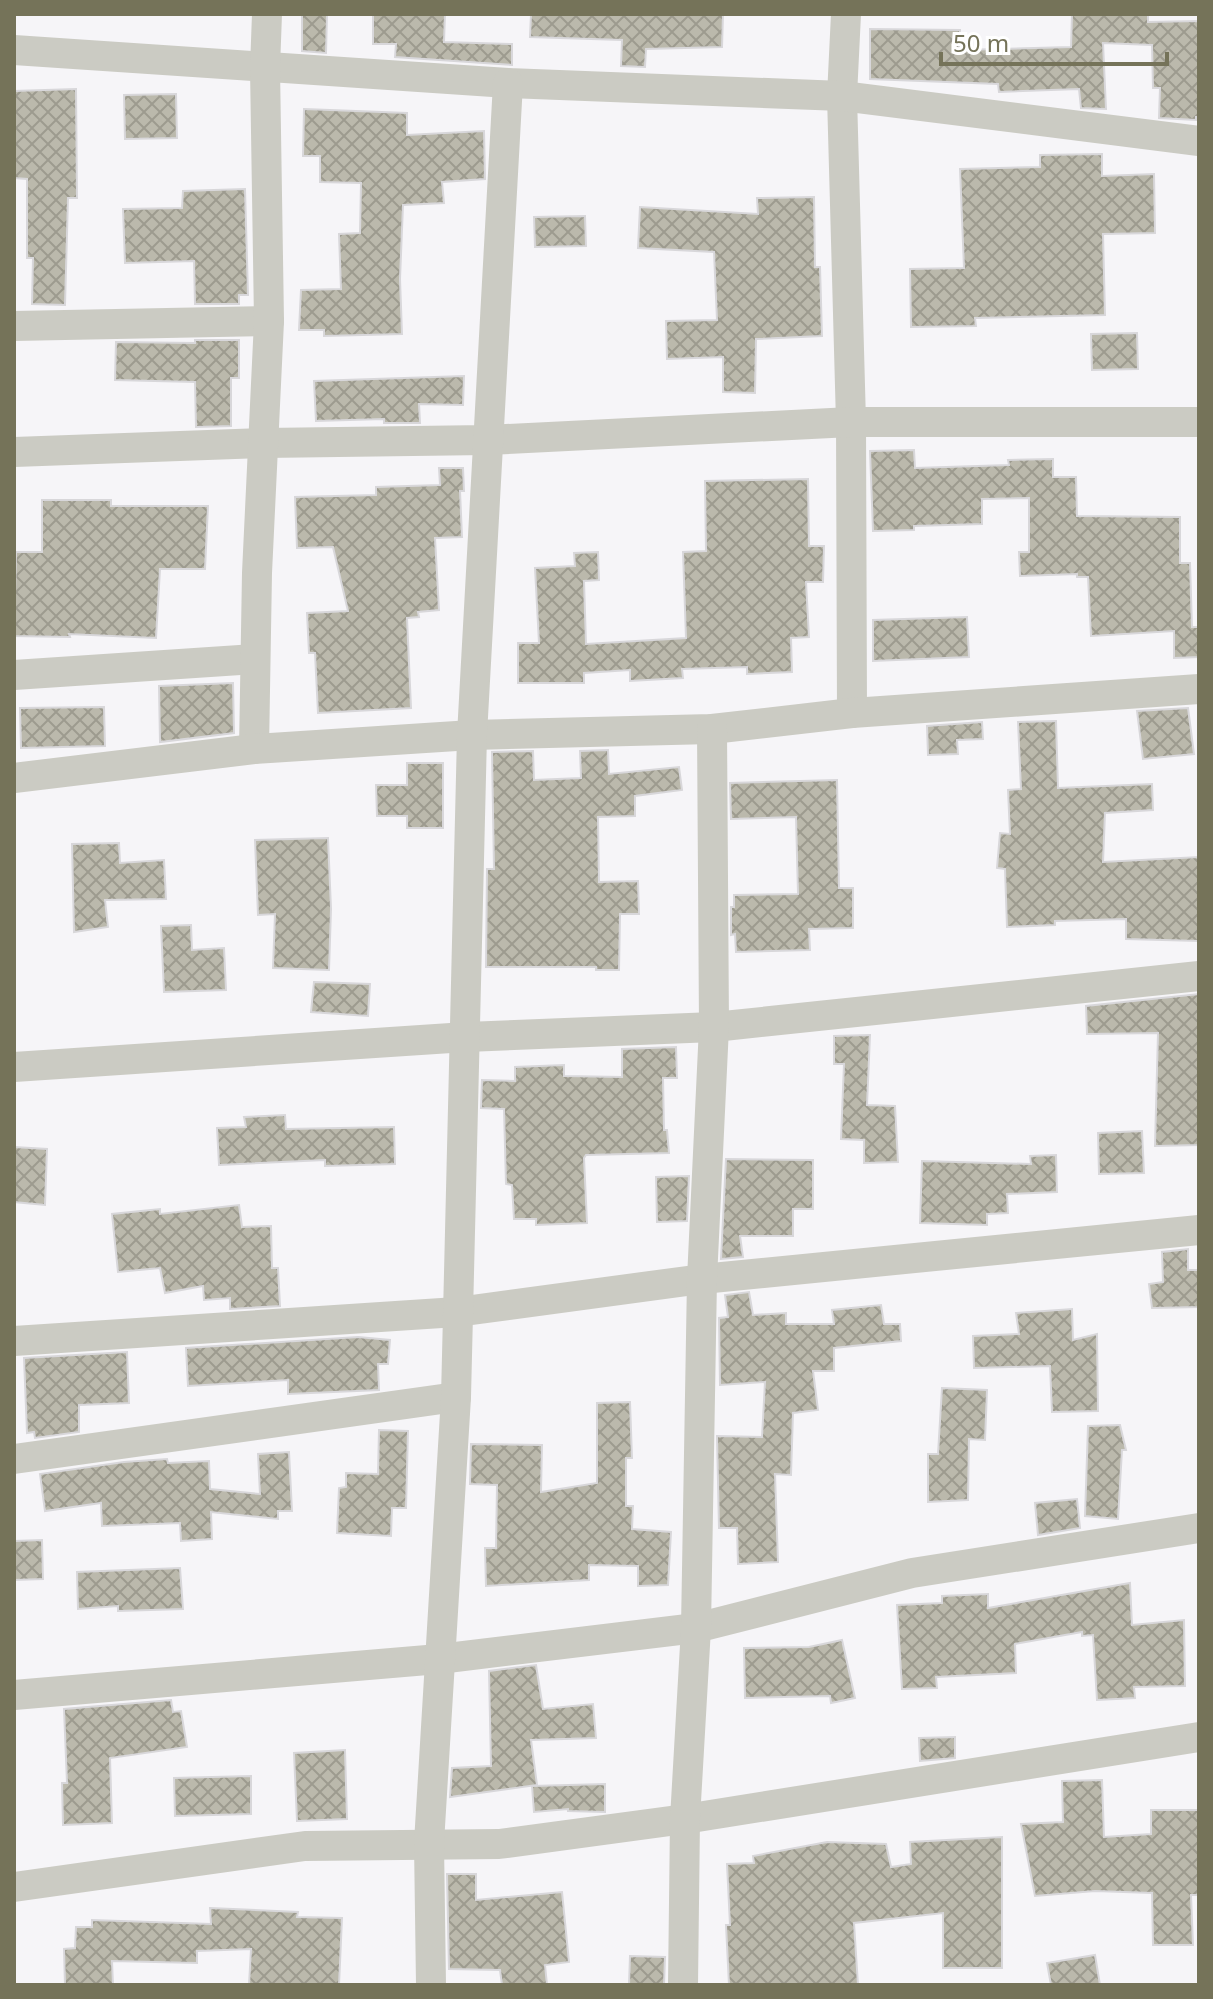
<svg xmlns="http://www.w3.org/2000/svg" width="1213" height="1999" viewBox="0 0 1213 1999" font-family="'Noto Sans',sans-serif">
  <defs>
    <pattern id="building-cross-hatch" width="8" height="8" patternUnits="userSpaceOnUse" patternTransform="scale(2)"><rect width="8" height="8" fill="#bbb9ac"/><path d="M0 0l8 8M0 8l8-8" fill="none" stroke="#9d9b8f"/></pattern>
  </defs>
  <rect width="100%" height="100%" fill="#f6f5f8"/>
  <g fill="url(#building-cross-hatch)" stroke="#d8d7da" stroke-width="2">
    <polygon points="302,14 327,14 326,53 302,51"/>
    <polygon points="373,14 445,14 444,42 512,44 512,65 395,57 396,44 373,44"/>
    <polygon points="531,14 723,14 722,47 646,49 645,67 621,66 622,40 530,37"/>
    <polygon points="1072,14 1148,14 1148,22 1199,21 1199,117 1196,117 1196,120 1159,118 1160,88 1153,88 1152,45 1103,43 1106,109 1081,108 1079,89 999,92 998,84 870,79 870,29 960,30 959,50 1071,47"/>
    <polygon points="76,89 77,198 68,198 65,305 32,304 33,258 27,258 27,179 14,178 14,91"/>
    <polygon points="176,94 177,138 125,139 124,95"/>
    <polygon points="304,109 407,113 407,135 484,131 485,179 442,182 444,203 403,205 400,279 402,334 324,336 324,330 299,330 301,290 341,289 339,234 360,233 361,183 320,182 320,156 303,156"/>
    <polygon points="1102,154 1102,176 1154,174 1155,233 1103,234 1105,315 975,318 976,326 911,327 910,269 964,268 960,169 1040,167 1040,155"/>
    <polygon points="245,189 248,295 239,295 239,304 195,304 194,261 125,263 123,209 182,208 183,191"/>
    <polygon points="814,197 815,267 820,267 822,336 756,339 755,393 723,392 723,357 667,359 666,321 717,320 714,252 638,248 640,207 758,214 757,198"/>
    <polygon points="585,216 586,246 535,247 534,217"/>
    <polygon points="1137,333 1138,369 1092,370 1091,334"/>
    <polygon points="195,340 239,340 239,378 231,378 231,426 196,427 195,382 115,380 116,342 195,343"/>
    <polygon points="464,376 463,405 419,404 420,423 384,423 384,419 316,421 314,381"/>
    <polygon points="914,450 915,468 1009,465 1008,460 1053,459 1053,477 1076,477 1077,516 1180,517 1180,563 1190,563 1192,627 1199,627 1199,657 1174,658 1174,631 1091,636 1088,577 1077,577 1077,574 1020,576 1019,552 1029,552 1029,498 982,499 982,524 914,526 914,530 873,531 870,451"/>
    <polygon points="439,468 463,468 464,491 460,491 462,537 435,538 439,610 418,612 419,617 407,618 411,708 318,713 315,653 309,653 307,613 348,611 333,547 297,548 295,497 376,495 376,487 440,485"/>
    <polygon points="808,479 809,546 824,546 823,582 806,582 809,637 791,638 792,672 747,674 747,667 682,669 683,678 630,681 630,670 584,673 584,683 518,683 518,643 539,643 535,568 575,566 574,553 598,552 599,580 584,581 586,644 686,638 683,552 706,551 705,481"/>
    <polygon points="42,500 111,500 111,506 208,506 205,569 160,569 156,638 69,634 70,637 14,636 16,552 42,552"/>
    <polygon points="967,617 969,657 873,661 873,620"/>
    <polygon points="233,683 234,733 160,742 159,686"/>
    <polygon points="104,707 105,746 21,748 20,708"/>
    <polygon points="1188,708 1194,754 1143,759 1137,711"/>
    <polygon points="1056,721 1058,788 1152,784 1153,810 1105,813 1103,862 1199,857 1199,941 1126,939 1126,919 1055,921 1055,925 1007,927 1005,869 997,868 1000,833 1010,834 1008,790 1021,789 1018,722"/>
    <polygon points="982,722 983,739 957,740 958,754 928,755 927,726"/>
    <polygon points="608,750 609,774 679,767 682,790 635,796 635,816 598,817 599,882 638,881 639,914 620,914 619,970 596,970 596,967 486,967 487,869 494,869 492,752 533,751 534,780 581,778 580,751"/>
    <polygon points="407,763 443,763 443,828 407,828 407,816 377,816 376,785 407,785"/>
    <polygon points="837,780 839,888 853,888 853,928 809,929 810,950 736,952 735,934 731,935 731,907 734,907 734,895 798,894 796,817 731,819 730,783"/>
    <polygon points="328,838 331,909 329,970 273,968 275,914 258,915 255,840"/>
    <polygon points="119,843 120,863 164,860 166,899 105,900 108,927 74,932 72,844"/>
    <polygon points="191,925 192,950 224,948 226,990 164,992 161,926"/>
    <polygon points="314,982 370,984 368,1016 311,1012"/>
    <polygon points="1199,994 1199,1145 1155,1146 1158,1033 1087,1034 1086,1006"/>
    <polygon points="870,1035 867,1105 895,1106 898,1162 864,1163 864,1140 841,1139 844,1064 834,1064 834,1036"/>
    <polygon points="676,1047 677,1078 663,1078 664,1130 667,1130 669,1153 586,1155 584,1158 587,1223 536,1225 536,1219 514,1219 512,1185 506,1184 504,1109 481,1108 482,1080 515,1081 515,1067 564,1065 564,1076 622,1077 622,1049"/>
    <polygon points="285,1115 286,1129 394,1127 395,1164 325,1166 325,1160 219,1165 217,1128 246,1127 244,1117"/>
    <polygon points="1142,1131 1144,1173 1099,1174 1098,1133"/>
    <polygon points="14,1147 47,1149 45,1205 14,1202"/>
    <polygon points="1056,1155 1057,1192 1007,1194 1008,1213 987,1214 987,1225 920,1223 922,1161 1031,1164 1030,1156"/>
    <polygon points="726,1159 813,1160 813,1209 793,1209 793,1236 740,1236 743,1257 721,1259"/>
    <polygon points="689,1176 687,1221 657,1222 656,1177"/>
    <polygon points="239,1205 242,1227 271,1226 272,1268 278,1268 280,1306 230,1309 230,1298 204,1300 203,1286 165,1293 160,1268 118,1272 112,1214 160,1209 160,1214"/>
    <polygon points="1188,1249 1188,1270 1199,1270 1199,1307 1152,1308 1149,1284 1163,1282 1162,1252"/>
    <polygon points="749,1292 753,1315 786,1313 786,1324 834,1324 832,1310 881,1305 884,1324 900,1324 901,1341 834,1348 834,1371 813,1371 818,1410 793,1413 791,1475 775,1474 778,1562 738,1564 737,1528 719,1528 717,1436 762,1437 765,1382 720,1385 719,1318 728,1317 725,1295"/>
    <polygon points="1072,1309 1073,1340 1097,1334 1098,1411 1052,1412 1050,1366 974,1368 973,1336 1019,1334 1016,1313"/>
    <polygon points="358,1337 390,1340 388,1364 378,1364 379,1390 288,1394 288,1380 188,1386 186,1348"/>
    <polygon points="127,1352 129,1403 79,1405 79,1432 35,1438 34,1432 27,1433 24,1358"/>
    <polygon points="942,1388 987,1390 985,1440 969,1439 968,1500 928,1502 928,1454 938,1454"/>
    <polygon points="630,1402 632,1458 626,1458 626,1506 633,1506 632,1529 671,1532 668,1585 638,1586 638,1566 589,1565 589,1580 486,1586 485,1548 496,1548 497,1485 470,1484 471,1444 542,1445 541,1492 597,1483 597,1403"/>
    <polygon points="1120,1425 1126,1450 1122,1450 1118,1519 1085,1516 1088,1426"/>
    <polygon points="379,1430 408,1431 406,1508 392,1508 391,1536 337,1533 339,1488 346,1487 346,1473 378,1474"/>
    <polygon points="289,1452 292,1511 278,1511 278,1519 211,1512 212,1539 181,1541 180,1523 102,1526 101,1503 45,1511 40,1474 124,1462 167,1459 168,1463 209,1461 210,1489 260,1494 258,1454"/>
    <polygon points="1077,1499 1080,1528 1038,1535 1035,1503"/>
    <polygon points="42,1540 43,1579 14,1580 14,1541"/>
    <polygon points="180,1568 183,1609 118,1611 118,1606 78,1609 77,1572"/>
    <polygon points="1130,1583 1132,1625 1184,1620 1185,1686 1134,1687 1135,1698 1097,1700 1093,1635 1082,1636 1082,1632 1015,1644 1016,1673 936,1677 937,1688 902,1689 897,1605 942,1603 942,1596 988,1594 988,1608"/>
    <polygon points="842,1640 855,1698 831,1703 830,1696 745,1698 744,1648 809,1647"/>
    <polygon points="536,1665 543,1709 593,1704 596,1738 531,1740 537,1785 450,1797 452,1768 491,1766 489,1671"/>
    <polygon points="171,1700 173,1712 181,1711 187,1747 110,1758 112,1823 63,1825 62,1783 67,1783 64,1709"/>
    <polygon points="955,1737 955,1758 920,1761 919,1738"/>
    <polygon points="345,1750 347,1819 297,1821 294,1753"/>
    <polygon points="251,1776 251,1814 175,1816 174,1778"/>
    <polygon points="1102,1780 1104,1837 1151,1834 1151,1810 1198,1810 1199,1895 1191,1895 1193,1945 1153,1945 1152,1893 1095,1891 1035,1896 1021,1824 1063,1822 1062,1781"/>
    <polygon points="605,1784 605,1812 568,1811 568,1809 534,1812 532,1786"/>
    <polygon points="1002,1837 1002,1968 943,1968 943,1913 854,1923 858,1985 729,1985 726,1925 730,1925 727,1864 754,1863 753,1856 827,1842 886,1844 891,1867 911,1864 910,1842"/>
    <polygon points="447,1874 476,1874 476,1900 562,1892 569,1962 545,1965 547,1985 502,1985 500,1970 449,1969"/>
    <polygon points="210,1908 298,1912 297,1917 342,1918 339,1985 249,1985 251,1949 197,1951 197,1963 112,1961 113,1985 65,1985 64,1949 75,1948 76,1927 92,1927 92,1920 211,1924"/>
    <polygon points="1095,1955 1100,1985 1051,1985 1047,1963"/>
    <polygon points="630,1956 665,1957 664,1985 629,1985"/>
  </g>
  <g fill="none" stroke-linecap="round" stroke-linejoin="round">
    <g stroke="#cbcbc3" stroke-width="30">
      <polyline points="846,14 842,96 851,422 852,713"/>
      <polyline points="14,50 508,83 842,96 1199,141"/>
      <polyline points="14,326 269,321"/>
      <polyline points="14,452 264,443 487,440 851,422 1199,422"/>
      <polyline points="14,675 255,659"/>
      <polyline points="254,749 257,573 269,321 265,68 267,14"/>
      <polyline points="14,778 254,749 472,735 712,729 852,713 1199,689"/>
      <polyline points="14,1067 466,1037 714,1027 1199,976"/>
      <polyline points="14,1341 457,1312 702,1279 1199,1230"/>
      <polyline points="14,1459 456,1397"/>
      <polyline points="14,1695 439,1659 696,1628 912,1573 1199,1528"/>
      <polyline points="14,1887 305,1846 499,1844 685,1819 1199,1737"/>
      <polyline points="431,1985 429,1843 456,1397 472,735 508,83"/>
      <polyline points="683,1985 685,1819 696,1628 702,1279 714,1027 712,729"/>
    </g>
  </g>
  <rect width="1213" height="1999" fill="none" stroke="#757359" stroke-width="32"/>
  <path d="M941 52v12h226v-12" fill="none" stroke="#757359" stroke-width="4"/>
  <text x="953" y="52" font-size="24" fill="#757359" stroke="#ffffff" stroke-width="6" paint-order="stroke">50 m</text>
</svg>
